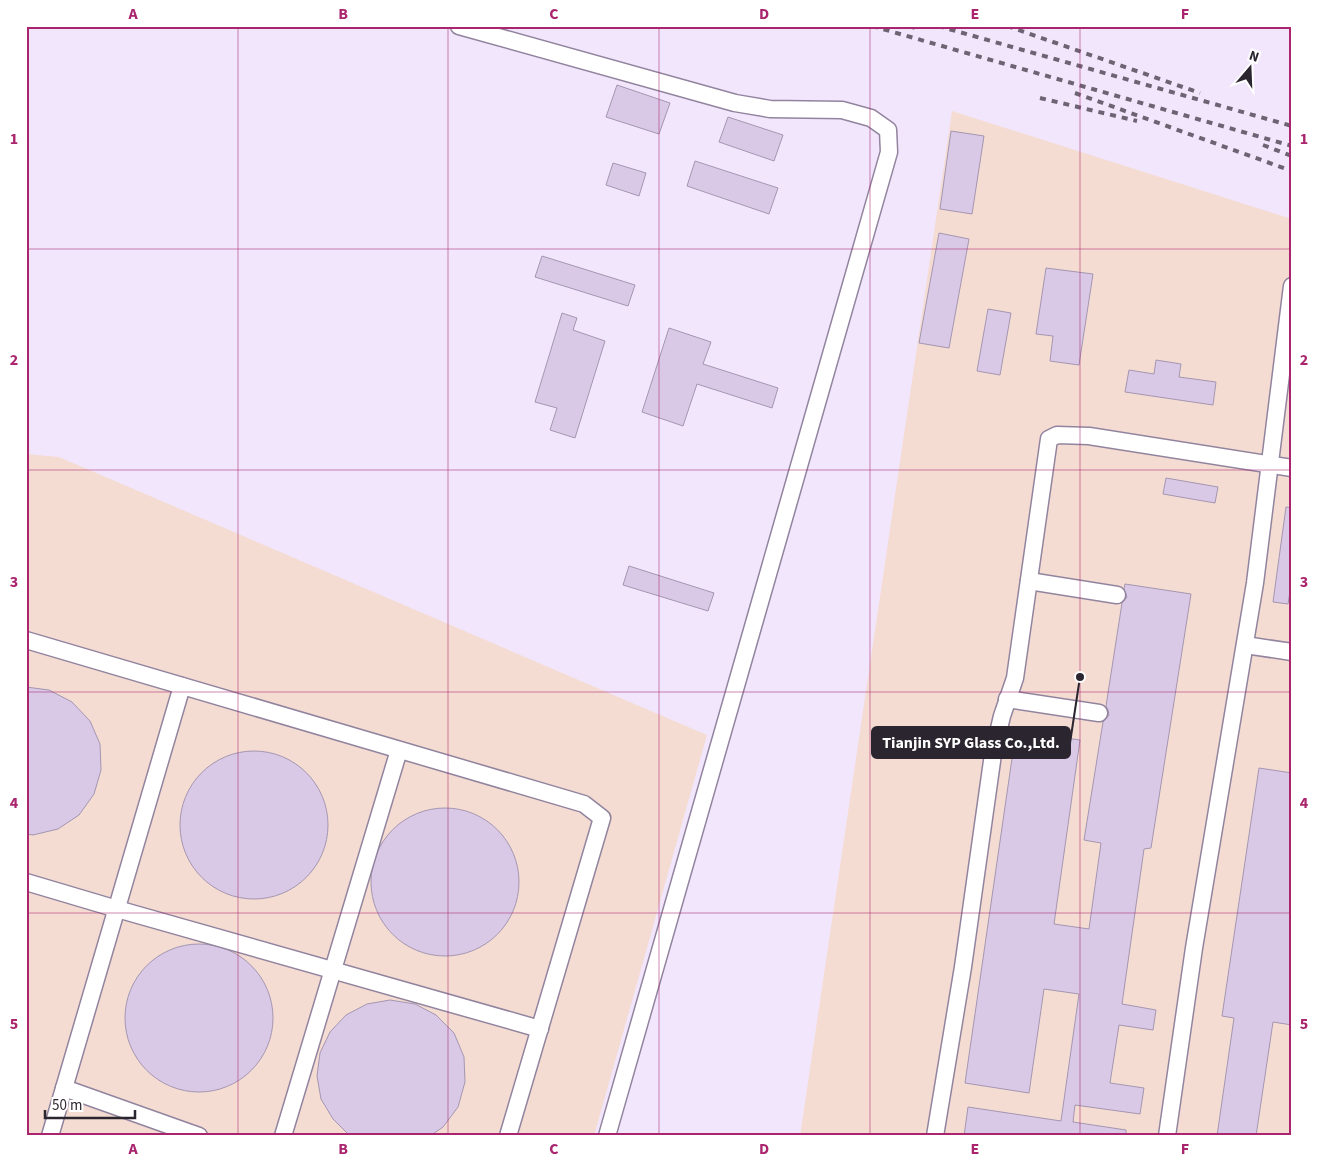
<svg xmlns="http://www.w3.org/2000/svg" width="1318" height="1162" viewBox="0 0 1318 1162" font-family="'Source Sans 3',sans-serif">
  <rect width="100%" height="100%" fill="#f2e6fd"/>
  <g fill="#f4dcd2">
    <polygon points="952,111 1292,219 1292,1136 800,1136"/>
    <polygon points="26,454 59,457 707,735 594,1136 26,1136"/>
  </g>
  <g fill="#d9c9e7" stroke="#a496b1">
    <polygon points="617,85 670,103 659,134 606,117"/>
    <polygon points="728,117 783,135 774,161 719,142"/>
    <polygon points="951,131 984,136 972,214 940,209"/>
    <polygon points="695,161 778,188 769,214 687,186"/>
    <polygon points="613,163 646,173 639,196 606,185"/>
    <polygon points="939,233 969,239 949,348 919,343"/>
    <polygon points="542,256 635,285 628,306 535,277"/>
    <polygon points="1046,268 1093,274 1079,365 1050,361 1053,336 1036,334"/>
    <polygon points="988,309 1011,313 1000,375 977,371"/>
    <polygon points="562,313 577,318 573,330 605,341 575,438 550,430 557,408 535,402"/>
    <polygon points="669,328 711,342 703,364 778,388 772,408 697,384 683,426 642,412"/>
    <polygon points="1156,360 1181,364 1179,377 1216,382 1213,405 1125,392 1129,370 1154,374"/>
    <polygon points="1166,478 1218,487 1215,503 1163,494"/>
    <polygon points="1286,507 1292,508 1292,579 1288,604 1273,602"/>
    <polygon points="629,566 714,593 708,611 623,585"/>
    <polygon points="1125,584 1191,594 1151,848 1144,849 1122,1004 1156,1010 1153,1030 1119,1025 1110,1083 1144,1088 1140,1114 1075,1105 1073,1122 1126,1130 1126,1136 964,1136 968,1107 1061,1121 1079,994 1044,989 1029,1093 965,1083 1016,731 1080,740 1054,924 1089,929 1101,843 1084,840 1103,722 1109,715 1108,710 1106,706 1122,603 1127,597 1124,589"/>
    <polygon points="26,687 49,690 72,702 90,721 100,744 101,770 94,794 79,815 58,829 33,835 26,834"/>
    <circle cx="254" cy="825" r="74"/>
    <polygon points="1259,768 1292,773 1292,1025 1273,1022 1256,1136 1217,1136 1234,1018 1222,1016"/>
    <circle cx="445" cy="882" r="74"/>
    <circle cx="199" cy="1018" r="74"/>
    <polygon points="390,1000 415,1004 436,1015 454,1033 464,1057 465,1082 458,1107 443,1127 430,1136 350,1136 333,1119 321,1099 317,1076 320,1053 330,1032 346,1015 367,1004"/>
  </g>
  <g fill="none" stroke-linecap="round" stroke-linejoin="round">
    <defs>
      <g id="minor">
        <polyline points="459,26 735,103 770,109 842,110 871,118 888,130 889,152 607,1136"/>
        <polyline points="1029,581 1117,595"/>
        <polyline points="26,640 584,804 602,818 508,1136"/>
        <polyline points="1245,645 1292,652"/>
        <polyline points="1007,699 1099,713"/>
        <polyline points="26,882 117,909 540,1029"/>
        <polyline points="64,1088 199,1136"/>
        <polyline points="50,1136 182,686"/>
        <polyline points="283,1136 399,750"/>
        <polyline points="935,1136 963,967 993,754 1002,716 1015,678 1049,439 1057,435 1089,436 1292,468"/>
        <polyline points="1167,1136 1194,948 1255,583 1292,286"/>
      </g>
    </defs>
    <use href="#minor" stroke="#92849e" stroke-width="19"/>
    <use href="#minor" stroke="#fff" stroke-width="16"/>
    <g stroke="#6c6472" stroke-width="4" stroke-dasharray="6 6" stroke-linecap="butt">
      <polyline points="872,26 1292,146"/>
      <polyline points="909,26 919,29"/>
      <polyline points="938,26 1292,126"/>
      <polyline points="1007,26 1200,93"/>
      <polyline points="1075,93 1292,171"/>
      <polyline points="1040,98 1137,121"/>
      <polyline points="1263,145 1292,156"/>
    </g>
  </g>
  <path fill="none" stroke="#aa256e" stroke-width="1" stroke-opacity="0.55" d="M238,26V1136M448,26V1136M659,26V1136M870,26V1136M1080,26V1136M26,249H1292M26,470H1292M26,692H1292M26,913H1292"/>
  <path fill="none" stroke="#2b252f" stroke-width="2" d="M1080 677L1070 743"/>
  <circle fill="#2b252f" stroke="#fff" stroke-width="2" cx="1080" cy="677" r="5"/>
  <rect fill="#2b252f" stroke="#2b252f" stroke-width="2" x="872" y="727" width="198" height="31" rx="5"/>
  <g font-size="16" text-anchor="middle" font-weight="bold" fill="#fff">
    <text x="971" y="748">Tianjin SYP Glass Co.,Ltd.</text>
  </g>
  <rect width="1318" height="1162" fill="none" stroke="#ffffff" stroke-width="55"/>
  <g transform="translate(1250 68) rotate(19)" stroke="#ffffff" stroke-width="4" paint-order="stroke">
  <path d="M0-4L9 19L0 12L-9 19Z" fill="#2b252f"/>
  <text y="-8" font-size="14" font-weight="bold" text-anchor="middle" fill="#2b252f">N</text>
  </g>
  <path d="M45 1110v8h90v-8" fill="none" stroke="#2b252f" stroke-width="2.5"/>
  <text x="52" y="1110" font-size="15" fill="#2b252f" stroke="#ffffff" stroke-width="4" paint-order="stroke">50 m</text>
  <rect x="28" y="28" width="1262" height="1106" fill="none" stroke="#aa256e" stroke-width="2"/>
  <g font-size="16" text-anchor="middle" font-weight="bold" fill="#aa256e">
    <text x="133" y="19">A</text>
    <text x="343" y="19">B</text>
    <text x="554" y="19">C</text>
    <text x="764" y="19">D</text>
    <text x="975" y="19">E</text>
    <text x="1185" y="19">F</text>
    <text x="14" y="144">1</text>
    <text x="1304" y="144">1</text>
    <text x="14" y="365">2</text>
    <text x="1304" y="365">2</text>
    <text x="14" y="587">3</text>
    <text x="1304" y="587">3</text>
    <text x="14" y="808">4</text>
    <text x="1304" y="808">4</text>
    <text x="14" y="1029">5</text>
    <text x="1304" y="1029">5</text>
    <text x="133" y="1154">A</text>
    <text x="343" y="1154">B</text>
    <text x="554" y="1154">C</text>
    <text x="764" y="1154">D</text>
    <text x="975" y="1154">E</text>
    <text x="1185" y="1154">F</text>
  </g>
</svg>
